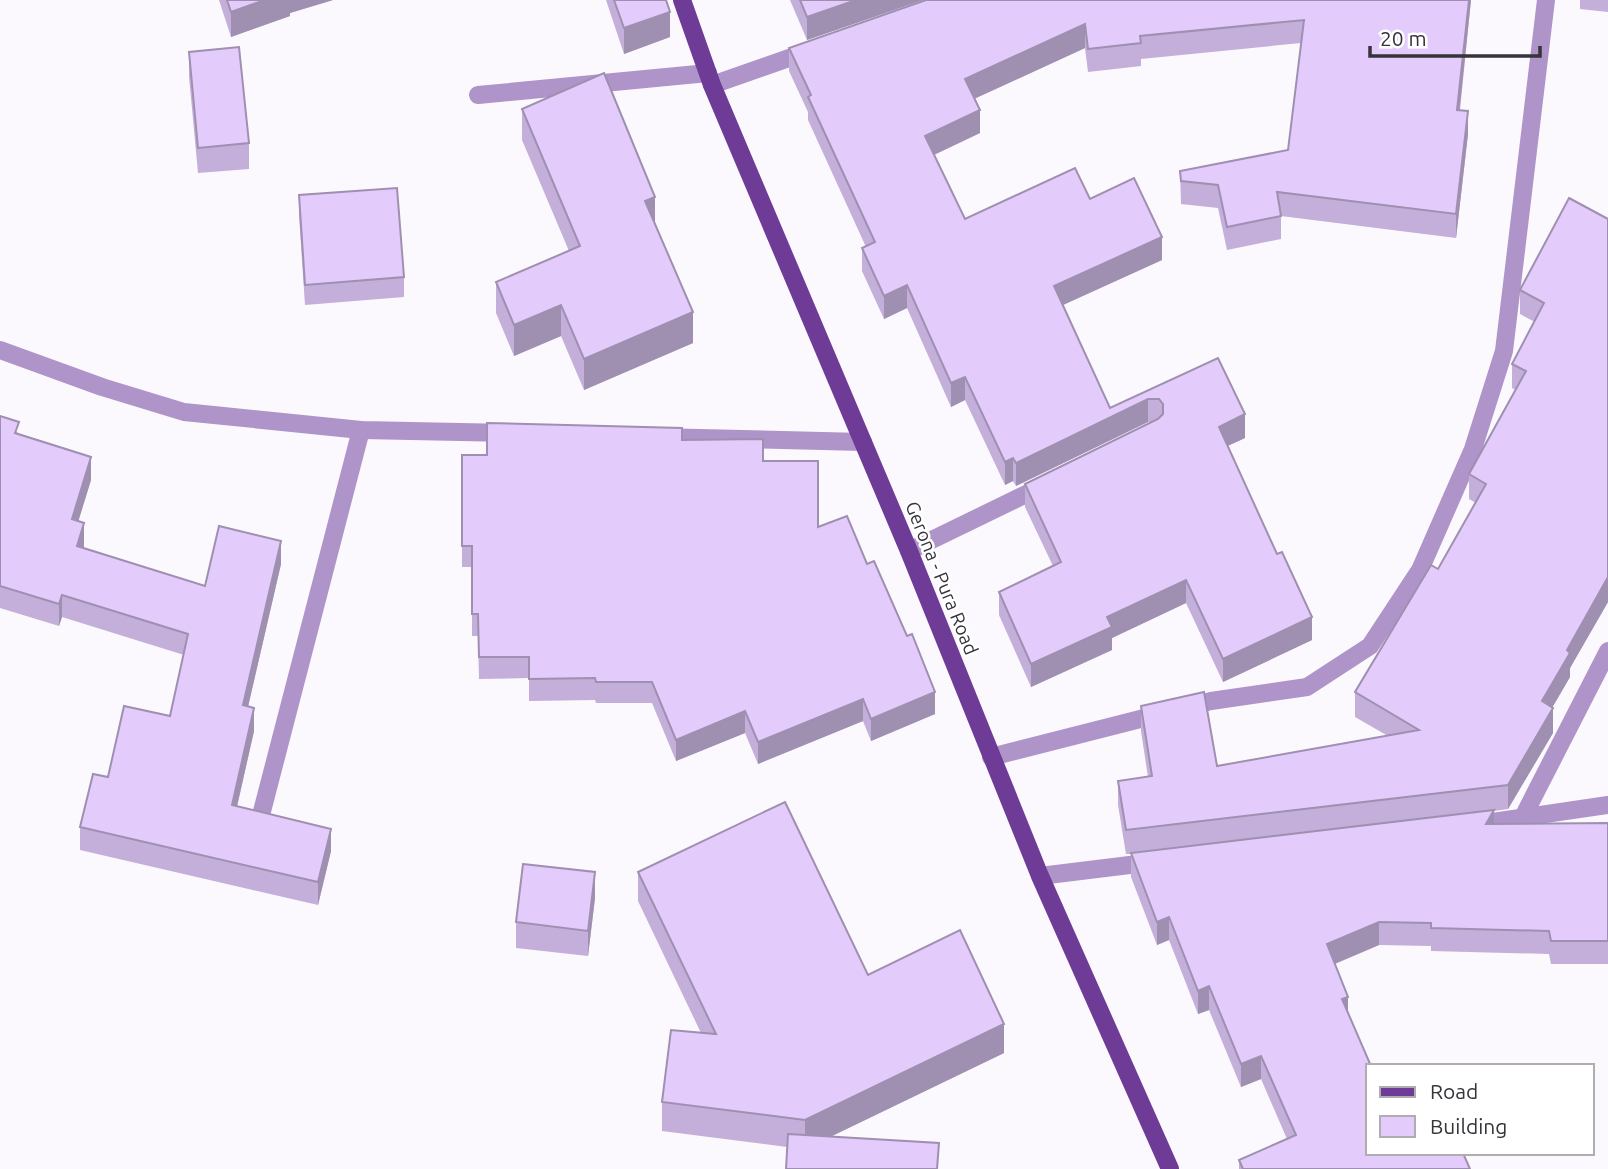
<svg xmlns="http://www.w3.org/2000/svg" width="1608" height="1169" viewBox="0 0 1608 1169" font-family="Ubuntu,sans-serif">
  <rect width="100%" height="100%" fill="#fbf9fd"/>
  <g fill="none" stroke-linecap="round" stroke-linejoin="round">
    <g stroke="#ae94c8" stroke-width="18">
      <polyline points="712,85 809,51"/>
      <polyline points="478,95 708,73"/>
      <polyline points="0,350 102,387 184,412 361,430 510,433"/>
      <polyline points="657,437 863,442"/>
      <polyline points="909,551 1045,485"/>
      <polyline points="991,757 1211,701 1307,687 1370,646 1420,570 1473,449 1504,351 1546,0"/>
      <polyline points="260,819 361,430"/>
      <polyline points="1522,819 1608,651"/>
      <polyline points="1471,825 1608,805"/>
      <polyline points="1040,876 1154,862"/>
    </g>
    <polyline stroke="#6e3b97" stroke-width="18" points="682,0 712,85 909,551 1040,876 1170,1169"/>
  </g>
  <g fill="#c3afd9">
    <polygon points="219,0 333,0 290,13 290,16 231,37"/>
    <polygon points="606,0 666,0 670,37 624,54"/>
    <polygon points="790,0 923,0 807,40"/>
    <polygon points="926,0 1471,0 1460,110 1468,134 1456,238 1281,216 1281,239 1227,250 1218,208 1181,204 1180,171 1288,150 1301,43 1141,59 1141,66 1088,72 1085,48 974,99 980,133 934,155 965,219 1090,199 1162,260 1063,305 1110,408 1218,358 1245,438 1227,446 1312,640 1223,682 1186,603 1112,638 1112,650 1031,687 999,615 999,592 1053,566 1025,507 1025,484 1152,422 1148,422 1016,486 1013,481 1005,485 965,400 951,407 907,308 884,319 862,271 862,248 866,247 808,120 808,112 789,71 789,48"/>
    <polygon points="1580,0 1608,0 1608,12 1580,9"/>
    <polygon points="189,52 249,143 249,169 198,173 189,77"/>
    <polygon points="522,109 655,223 693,343 584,390 561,336 514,356 496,313 496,282 569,251 522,140"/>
    <polygon points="299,195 404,277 404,297 305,305 299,215"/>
    <polygon points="1608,219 1608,602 1570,668 1570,677 1552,708 1553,733 1508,809 1494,811 1494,824 1608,823 1608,964 1551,964 1549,954 1431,951 1431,946 1379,945 1335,964 1348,1012 1368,1153 1470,1169 1239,1169 1239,1160 1287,1139 1261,1079 1241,1087 1209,1010 1198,1014 1169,940 1157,945 1131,877 1131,854 1126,854 1118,805 1118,781 1148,777 1141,731 1141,706 1217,766 1388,736 1355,717 1355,692 1438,569 1476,503 1469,499 1469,474 1516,390 1512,388 1512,364 1535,322 1520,314 1520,290"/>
    <polygon points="0,416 19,434 91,480 78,521 84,546 83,548 205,586 281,564 248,707 254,731 237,807 331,851 318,905 80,850 80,827 108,777 170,716 184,655 62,617 59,626 0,608"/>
    <polygon points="682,440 763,461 818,527 867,564 935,714 871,741 863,721 758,764 745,733 676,761 652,703 596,703 595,700 529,701 529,678 479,679 478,636 472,636 472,567 462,567 462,455 487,455"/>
    <polygon points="638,872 868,975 1004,1053 830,1137 787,1147 662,1131 662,1102 701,1033 638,901"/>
    <polygon points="595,898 588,956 516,948 516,922"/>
  </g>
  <g fill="#9f8fb0">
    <polygon points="265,0 333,0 290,13 290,16 231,37 231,12"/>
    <polygon points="856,0 923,0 807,40 807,17"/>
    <polygon points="1469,0 1471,0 1457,133 1457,110"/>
    <polygon points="670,12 670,37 624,54 624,28"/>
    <polygon points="1085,24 1085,48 965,103 965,79"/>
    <polygon points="980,110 980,133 925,159 925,136"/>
    <polygon points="1468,111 1468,134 1456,238 1456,214"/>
    <polygon points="655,197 655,228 645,201"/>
    <polygon points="1162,237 1162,260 1054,309 1054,286"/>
    <polygon points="907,285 907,308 884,319 884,296"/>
    <polygon points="561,305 561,336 514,356 514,325"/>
    <polygon points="693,312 693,343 584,390 584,359"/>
    <polygon points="965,377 965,400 951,407 951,383"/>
    <polygon points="1148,399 1148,422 1016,486 1016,463"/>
    <polygon points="1245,414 1245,438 1219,450 1219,427"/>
    <polygon points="91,457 91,480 72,542 72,519"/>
    <polygon points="1013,458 1013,481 1005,485 1005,462"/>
    <polygon points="84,523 84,546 77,569 77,546"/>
    <polygon points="281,541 281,564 243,728 243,705"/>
    <polygon points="1608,577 1608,602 1570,668 1570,677 1542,725 1542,701 1567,650"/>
    <polygon points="1186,580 1186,603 1112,638 1112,650 1031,687 1031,664 1107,617"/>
    <polygon points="62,595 62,617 59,626 59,604"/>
    <polygon points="1312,617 1312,640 1223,682 1223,659"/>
    <polygon points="935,692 935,714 871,741 871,719"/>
    <polygon points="863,699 863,721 758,764 758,742"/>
    <polygon points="254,708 254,731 232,828 232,805"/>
    <polygon points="1553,708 1553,733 1508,809 1508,785"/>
    <polygon points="745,711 745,733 676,761 676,740"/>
    <polygon points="1494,810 1494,834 1486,824"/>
    <polygon points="331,829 331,851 318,905 318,882"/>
    <polygon points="595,872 595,898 588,956 588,931"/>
    <polygon points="1169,917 1169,940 1157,945 1157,922"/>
    <polygon points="1379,922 1379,945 1327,967 1327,944"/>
    <polygon points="1209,986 1209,1010 1198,1014 1198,991"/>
    <polygon points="1348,997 1348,1020 1342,999"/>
    <polygon points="1004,1024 1004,1053 805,1149 805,1120"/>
    <polygon points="1261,1056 1261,1079 1241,1087 1241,1064"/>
  </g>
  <g fill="#e3ccfc" stroke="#9f8fb0" stroke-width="2">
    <polygon points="227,0 265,0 231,12"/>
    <polygon points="614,0 666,0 670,12 624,28"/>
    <polygon points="800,0 856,0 807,17"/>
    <polygon points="926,0 1469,0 1457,110 1468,111 1456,214 1277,192 1281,216 1227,227 1218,185 1181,181 1180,171 1288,150 1304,20 1140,36 1141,43 1088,49 1085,24 965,79 980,110 925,136 965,219 1075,168 1090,199 1134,178 1162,237 1054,286 1110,408 1218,358 1245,414 1219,427 1277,554 1282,552 1312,617 1223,659 1186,580 1107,617 1112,627 1031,664 999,592 1061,562 1025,484 1158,419 1163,414 1163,404 1159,399 1148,399 1016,463 1013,458 1005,462 965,377 951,383 907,285 884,296 862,248 875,242 808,97 811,95 789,48"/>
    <polygon points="239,47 249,143 198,148 189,52"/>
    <polygon points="604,73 655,197 645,201 693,312 584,359 561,305 514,325 496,282 580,246 522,109"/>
    <polygon points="397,188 404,277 305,285 299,195"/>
    <polygon points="1569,198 1608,219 1608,577 1567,650 1570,653 1542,701 1553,708 1508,785 1126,830 1118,781 1152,776 1141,706 1204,692 1217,766 1419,730 1355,692 1431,565 1438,569 1486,484 1469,474 1526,371 1512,364 1544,303 1520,290"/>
    <polygon points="0,416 19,422 15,433 91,457 72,519 84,523 77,546 205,586 219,526 281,541 243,705 254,708 232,805 331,829 318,882 80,827 93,774 108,777 124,706 170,716 188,634 62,595 59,604 0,586"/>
    <polygon points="487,423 682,428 682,440 763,439 763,461 818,461 818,527 847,516 867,564 874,561 907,636 912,634 935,692 871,719 863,699 758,742 745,711 676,740 652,682 596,682 595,678 529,679 529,657 479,657 478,614 472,614 472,546 462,546 462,455 487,455"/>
    <polygon points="785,802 868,975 960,930 1004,1024 805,1120 662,1102 671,1030 716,1034 638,872"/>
    <polygon points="1494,810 1486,824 1608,823 1608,941 1551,941 1549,931 1431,928 1431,923 1379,922 1327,944 1348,997 1342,999 1371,1066 1368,1066 1368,1153 1463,1153 1470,1169 1243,1169 1239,1160 1296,1135 1261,1056 1241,1064 1209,986 1198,991 1169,917 1157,922 1131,853"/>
    <polygon points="523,864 595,872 588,931 516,922"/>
    <polygon points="788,1134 939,1143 937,1169 786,1169"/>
  </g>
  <g text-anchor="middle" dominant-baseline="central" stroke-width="5" stroke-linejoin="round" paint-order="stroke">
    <g font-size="19" fill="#363339" stroke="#fff">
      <text transform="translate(942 578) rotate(68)">Gerona - Pura Road</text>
    </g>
  </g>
  <rect x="1366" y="1064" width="228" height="91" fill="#ffffff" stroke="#afadb0" stroke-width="2"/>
  <rect x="1380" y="1087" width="35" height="10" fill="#6e3b97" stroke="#afadb0" stroke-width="2"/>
  <text x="1430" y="1099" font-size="21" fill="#363339">Road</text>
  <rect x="1380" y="1116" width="35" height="21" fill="#e3ccfc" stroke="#afadb0" stroke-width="2"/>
  <text x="1430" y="1134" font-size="21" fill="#363339">Building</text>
  <path d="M1370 46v10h170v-10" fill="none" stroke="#363339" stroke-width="3.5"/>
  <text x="1380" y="46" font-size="21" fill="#363339" stroke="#ffffff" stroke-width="5" paint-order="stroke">20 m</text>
</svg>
